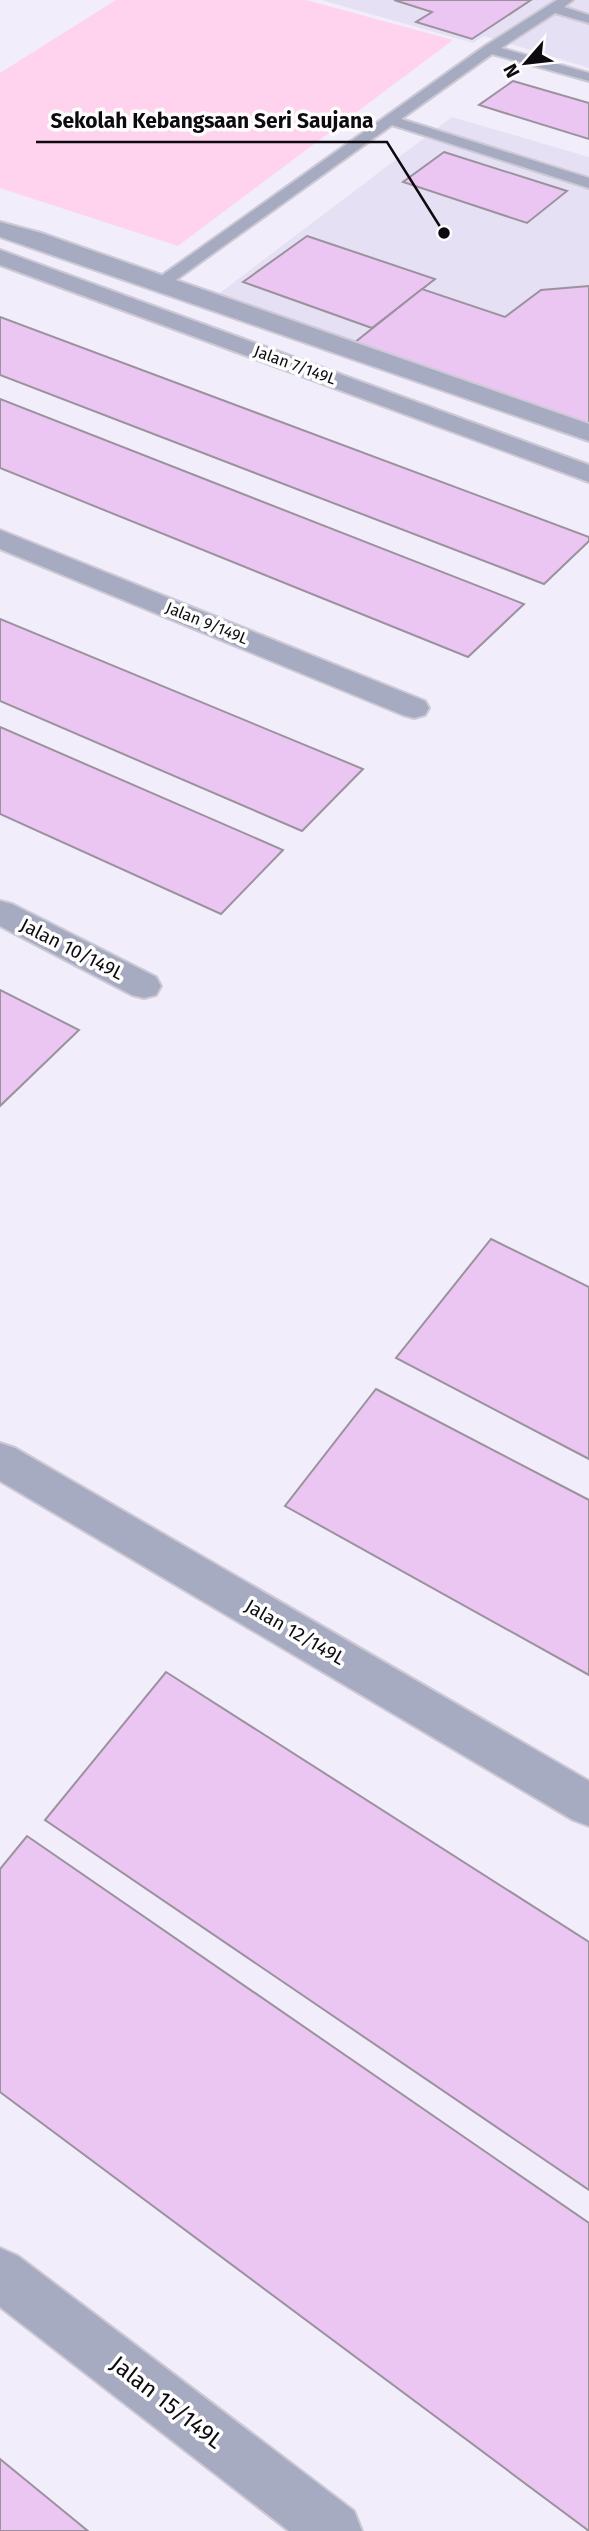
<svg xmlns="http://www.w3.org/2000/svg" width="589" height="2531" viewBox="0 0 589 2531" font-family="'Fira Sans',sans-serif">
  <rect width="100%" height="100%" fill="#f1edfb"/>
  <g fill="#e6e0f5">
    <polygon points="321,0 589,0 589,68 484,36 473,43"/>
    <polygon points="452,117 589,157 589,443 200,308"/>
  </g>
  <polygon fill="#ffd2ed" points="116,0 306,0 453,40 178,246 0,188 0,73"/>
  <g fill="#ebc6f3" stroke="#9b929d" stroke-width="2">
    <polygon points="394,0 531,0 472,39 416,22 432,12"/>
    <polygon points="513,81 589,103 589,139 479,105"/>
    <polygon points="444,152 567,191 527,223 403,182"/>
    <polygon points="307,236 435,279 372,328 243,282"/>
    <polygon points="589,286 589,427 354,343 422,289 505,317 541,290"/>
    <polygon points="0,317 589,537 589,541 544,584 0,375"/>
    <polygon points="0,399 524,604 468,657 0,468"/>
    <polygon points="0,619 363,769 302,831 0,701"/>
    <polygon points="0,727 283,850 221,914 0,814"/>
    <polygon points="0,990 79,1030 0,1106"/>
    <polygon points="491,1239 589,1287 589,1459 396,1358"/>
    <polygon points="376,1389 589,1500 589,1675 285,1506"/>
    <polygon points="166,1672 589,1942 589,2190 45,1820"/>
    <polygon points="27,1836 589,2223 589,2531 0,2092 0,1869"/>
    <polygon points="0,2459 88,2531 0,2531"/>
  </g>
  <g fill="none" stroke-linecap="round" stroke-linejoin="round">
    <defs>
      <polygon id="lane" points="557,0 573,0 564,7 589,15 589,23 555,13 501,48 589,73 589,81 492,54 401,119 589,178 589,188 392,125 166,287 154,287 152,284 154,281 485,46"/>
      <g id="street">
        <polygon points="0,222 41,233 589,424 589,441 0,237"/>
        <polygon points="0,250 589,465 589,482 0,265"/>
        <polygon points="0,530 425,701 429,708 425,715 414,718 403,715 0,549"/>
        <polygon points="0,901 12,904 156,977 161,986 156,995 144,998 132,995 0,926"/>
        <polygon points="0,1443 15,1448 589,1781 589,1826 573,1820 0,1481"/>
        <polygon points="0,2248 18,2256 354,2511 362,2531 289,2531 0,2307"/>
      </g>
    </defs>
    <use href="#lane" stroke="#cdc9d5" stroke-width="4"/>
    <use href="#street" stroke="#cdc9d5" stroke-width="4"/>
    <use href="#lane" fill="#a6abc1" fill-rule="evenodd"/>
    <use href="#street" fill="#a6abc1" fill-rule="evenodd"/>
  </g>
  <g text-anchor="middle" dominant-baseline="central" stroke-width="7" stroke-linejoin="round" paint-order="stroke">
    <g font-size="16" fill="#0d0b10" stroke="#fdfdfd">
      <text transform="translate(295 365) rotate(20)">Jalan 7/149L</text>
      <text transform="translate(207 623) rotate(22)">Jalan 9/149L</text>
    </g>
    <g font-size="19" fill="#0d0b10" stroke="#fdfdfd">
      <text transform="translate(72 949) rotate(27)">Jalan 10/149L</text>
      <text transform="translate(295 1632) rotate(30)">Jalan 12/149L</text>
    </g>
    <g font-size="23" fill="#0d0b10" stroke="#fdfdfd">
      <text transform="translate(167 2402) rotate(38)">Jalan 15/149L</text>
    </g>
  </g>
  <path fill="none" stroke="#0d0b10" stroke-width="2.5" d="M444 233L387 142H36"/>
  <circle fill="#0d0b10" stroke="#fdfdfd" stroke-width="2.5" cx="444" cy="233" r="7"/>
  <g font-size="21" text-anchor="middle" font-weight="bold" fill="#0d0b10" stroke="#fdfdfd" stroke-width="7" stroke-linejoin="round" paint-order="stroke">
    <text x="212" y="128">Sekolah Kebangsaan Seri Saujana</text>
  </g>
  <g transform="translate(526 63) rotate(242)" stroke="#fdfdfd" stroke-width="5" paint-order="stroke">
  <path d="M0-5L12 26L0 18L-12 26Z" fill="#0d0b10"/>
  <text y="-10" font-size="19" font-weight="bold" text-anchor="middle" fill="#0d0b10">N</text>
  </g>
</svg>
